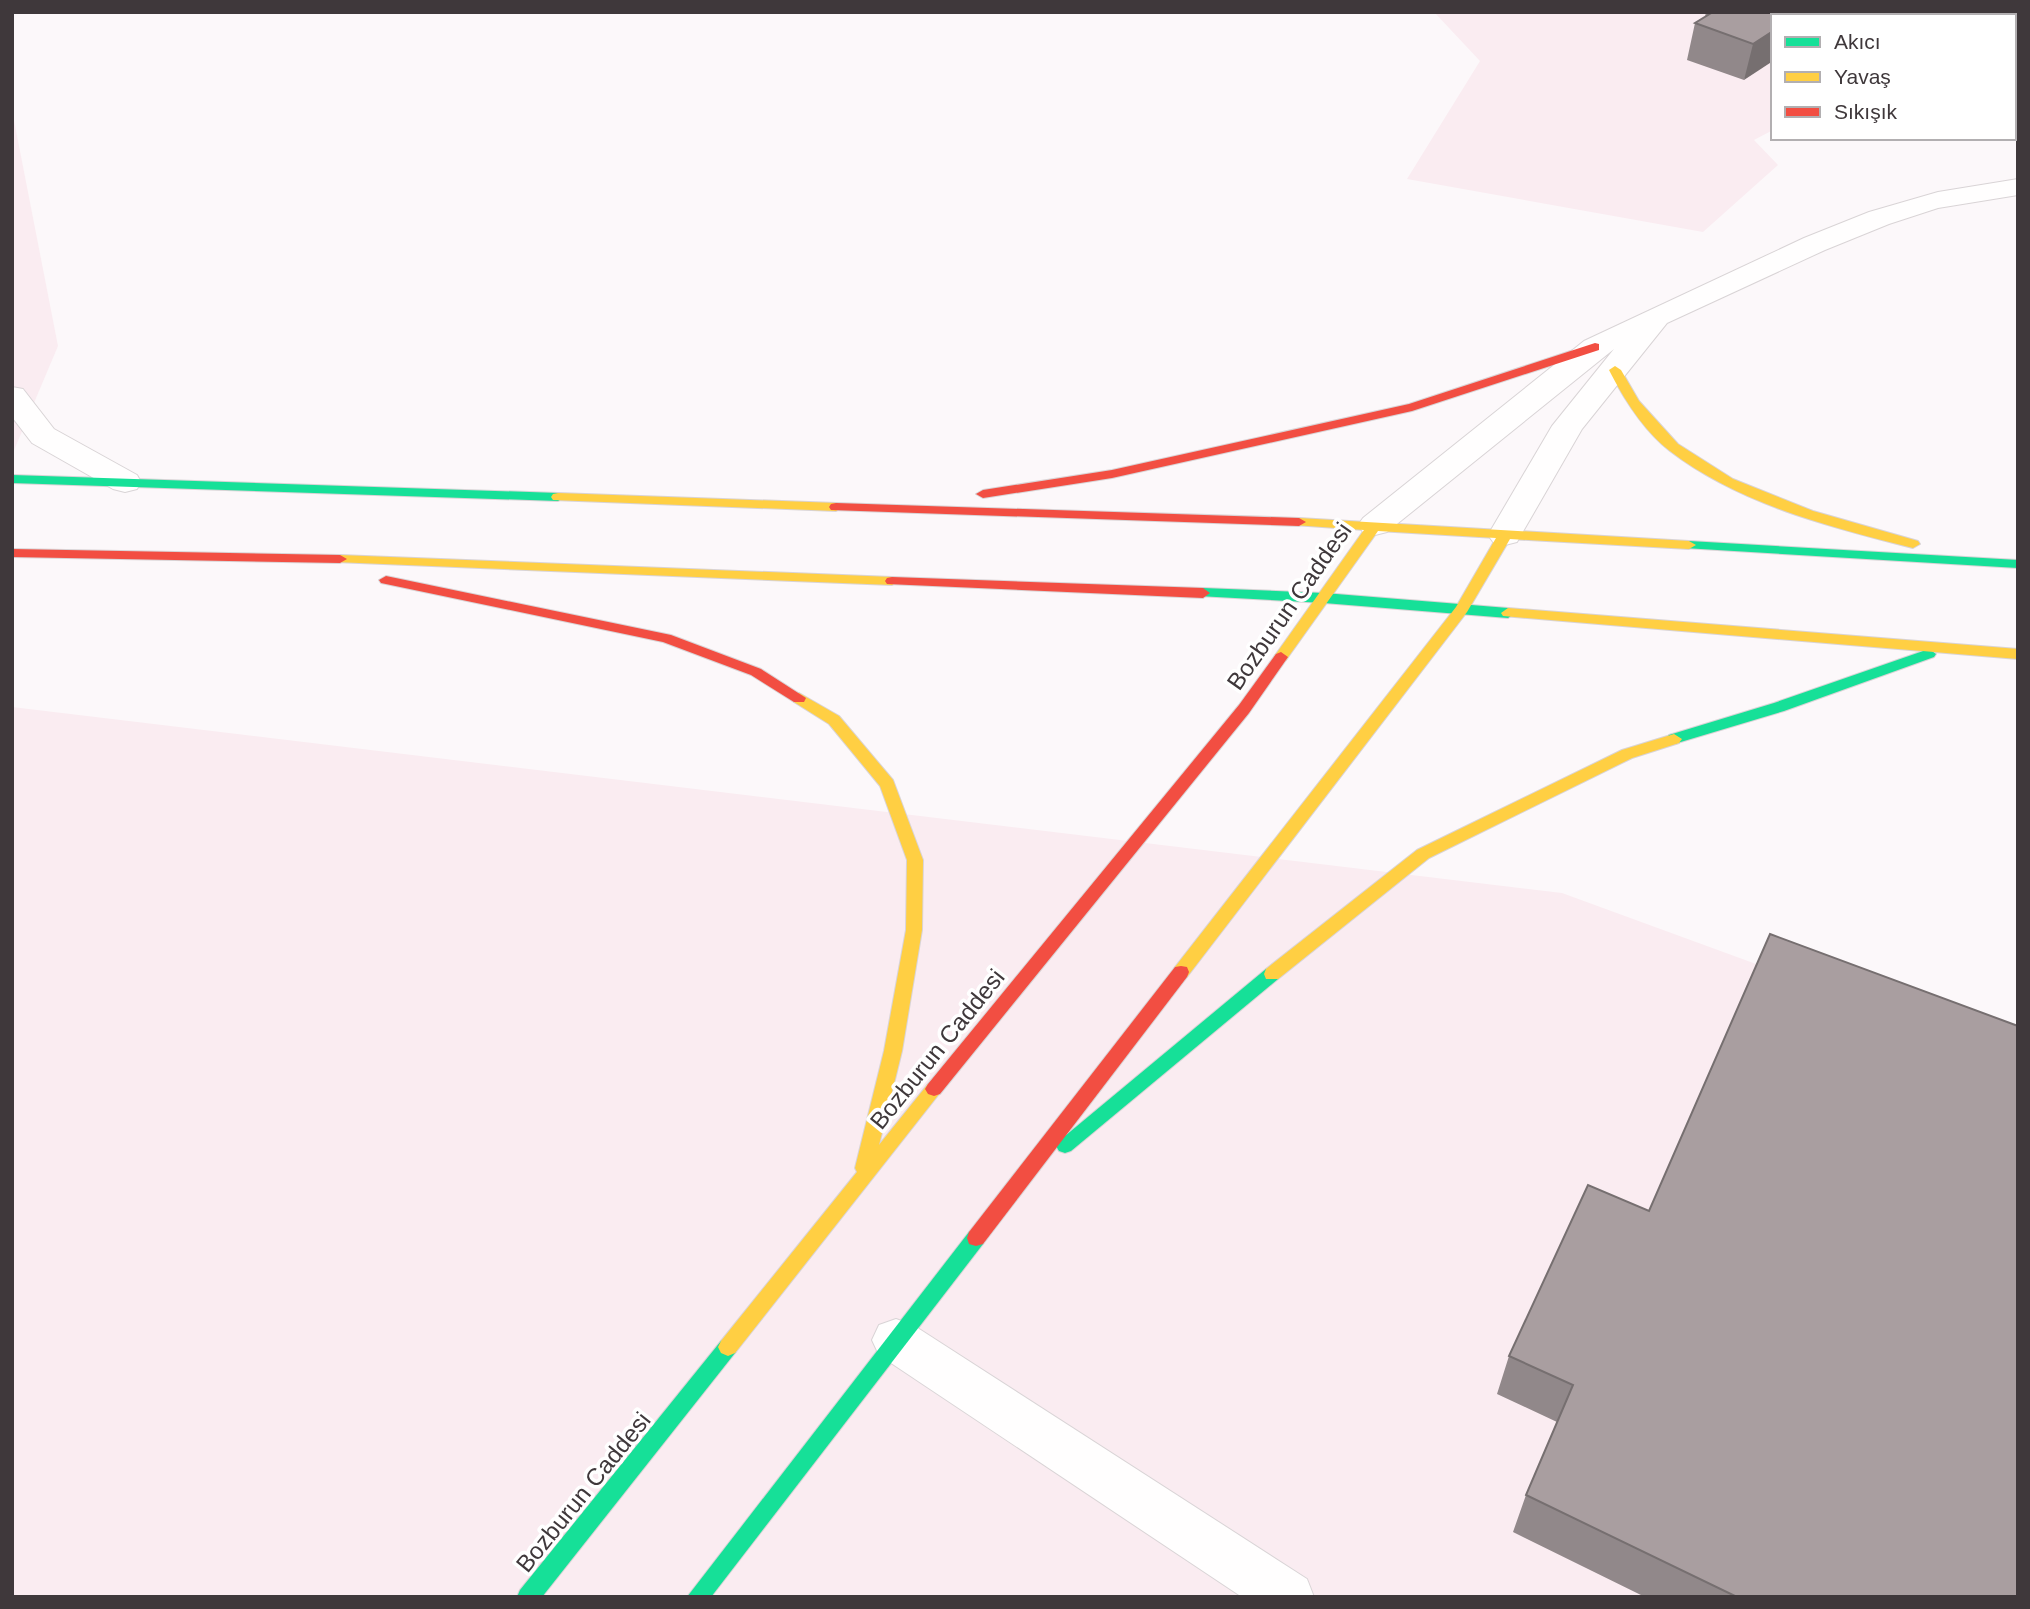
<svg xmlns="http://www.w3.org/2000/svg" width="2030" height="1609" viewBox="0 0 2030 1609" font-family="Helvetica,sans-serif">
  <rect width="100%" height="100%" fill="#fcf8fa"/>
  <g fill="#faecf1">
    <polygon points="1434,12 1883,12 1881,16 1773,16 1773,130 1754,140 1778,165 1703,232 1407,179 1480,61"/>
    <polygon points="12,110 58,346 12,455"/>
    <polygon points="12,707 1562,893 2018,1060 2018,1597 12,1597"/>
  </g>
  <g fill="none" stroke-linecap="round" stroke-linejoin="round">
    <defs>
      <g id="street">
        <polygon points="2018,179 2018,195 1938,208 1889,224 1825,250 1667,323 1582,429 1517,542 1505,545 1493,542 1488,535 1552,426 1614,349 1387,532 1375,535 1363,532 1358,525 1363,518 1584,341 1804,238 1869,212 1938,192"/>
        <polygon points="12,387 23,389 54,429 137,475 141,482 137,489 125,492 113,489 32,443 12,417"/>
        <polygon points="896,1319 913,1325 1307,1579 1314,1597 1242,1597 879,1355 872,1340 879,1325"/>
      </g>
      <g id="fast">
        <polygon points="12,475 558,493 565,497 558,501 12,483"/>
        <polygon points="1689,541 2018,560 2018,568 1684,548 1682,545"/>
        <polygon points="1203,588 1324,593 1508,608 1515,613 1508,618 1324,603 1198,596 1196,593"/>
        <polygon points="1929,649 1936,654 1934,657 1784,711 1674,744 1666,739 1669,735 1774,703"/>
        <polygon points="1272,968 1278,969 1280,974 1278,979 1071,1151 1065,1153 1059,1151 1056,1146 1059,1141 1266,969"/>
        <polygon points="976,1230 983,1232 985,1238 983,1244 711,1597 687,1597 969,1232"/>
        <polygon points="728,1338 735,1341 738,1347 735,1353 542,1597 517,1597 520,1590 721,1341"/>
      </g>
      <g id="slow">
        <path d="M1615,366L1621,370L1639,401L1678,444L1733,479L1813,511L1918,541L1920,544L1913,548C1830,527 1739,504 1670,451C1643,430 1624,399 1609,370Z"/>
        <polygon points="558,493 836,503 843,507 836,511 553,500 551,497 553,494"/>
        <polygon points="1299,518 1689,541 1696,545 1689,549 1510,539 1467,612 1187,977 1175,977 1173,972 1175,967 1456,607 1496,538 1378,531 1286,660 1281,662 1274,657 1276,654 1364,530 1294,525 1292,522"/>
        <polygon points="340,555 892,577 899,581 892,585 335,562 333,559 335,556"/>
        <polygon points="1508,608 2018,649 2018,659 1503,616 1501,613"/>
        <polygon points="799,693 839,716 893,780 923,860 922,930 902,1051 879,1145 928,1084 934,1082 940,1084 943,1089 735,1353 728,1356 721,1353 718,1347 721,1341 857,1172 855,1168 884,1051 906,930 907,860 880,786 829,724 794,702 792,698 794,694"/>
        <polygon points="1674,734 1682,739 1679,743 1632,758 1429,858 1278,979 1266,979 1264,974 1266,969 1417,850 1622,750"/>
      </g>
      <g id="jam">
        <polygon points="1595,343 1599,344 1599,350 1412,411 1112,478 983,498 976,494 983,490 1112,470 1409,404"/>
        <polygon points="836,503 1299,518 1306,522 1299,526 831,510 829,507 831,504"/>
        <polygon points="12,549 340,555 347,559 340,563 12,557"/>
        <polygon points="386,576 671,635 761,669 806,698 804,702 794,702 751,675 663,642 381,583 379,580"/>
        <polygon points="892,577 1203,588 1210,593 1203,598 887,584 885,581 887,578"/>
        <polygon points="1281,652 1288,657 1249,713 940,1094 934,1096 928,1094 925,1089 928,1084 1239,705 1276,654"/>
        <polygon points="1181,966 1187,967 1189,972 1187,977 983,1244 976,1246 969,1244 967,1238 969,1232 1175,967"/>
      </g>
    </defs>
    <use href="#street" stroke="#d9d4d6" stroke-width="2"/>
    <use href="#fast" stroke="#d9d4d6" stroke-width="2"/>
    <use href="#slow" stroke="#d9d4d6" stroke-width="2"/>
    <use href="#jam" stroke="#d9d4d6" stroke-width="2"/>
    <use href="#street" fill="#fffefe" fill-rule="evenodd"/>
    <use href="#fast" fill="#16e098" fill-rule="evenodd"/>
    <use href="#slow" fill="#ffcf43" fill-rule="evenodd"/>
    <use href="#jam" fill="#f24e42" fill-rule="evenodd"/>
  </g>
  <g fill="#91888a">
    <polygon points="1706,12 1842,12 1841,16 1773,16 1744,80 1687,60 1695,23 1705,17"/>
    <polygon points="1588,1185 2018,1597 1645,1597 1513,1532 1526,1495 1557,1422 1497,1394 1509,1356"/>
  </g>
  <g fill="#766f70">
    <polygon points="1836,12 1842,12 1841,16 1835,16"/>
    <polygon points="1773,31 1773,61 1744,80 1753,44"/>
  </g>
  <g fill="#a99ea0" stroke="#766f70" stroke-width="2">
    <polygon points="1713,12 1802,12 1796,16 1773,16 1773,31 1753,44 1695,23"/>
    <polygon points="1811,12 1836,12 1835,16"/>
    <polygon points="1770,934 2018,1026 2018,1597 1737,1597 1526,1495 1573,1385 1509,1356 1588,1185 1649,1211"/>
  </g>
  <g text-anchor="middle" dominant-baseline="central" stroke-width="7" stroke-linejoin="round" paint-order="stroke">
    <g font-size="24" fill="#3f383b" stroke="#fff">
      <text transform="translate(1289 606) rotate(-55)">Bozburun Caddesi</text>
      <text transform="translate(937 1049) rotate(-51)">Bozburun Caddesi</text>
      <text transform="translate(583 1492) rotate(-51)">Bozburun Caddesi</text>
    </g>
  </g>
  <rect width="2030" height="1609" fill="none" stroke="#3f383b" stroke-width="28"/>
  <rect x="1771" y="14" width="245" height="126" fill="#ffffff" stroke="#b2afb1" stroke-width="2"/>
  <rect x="1785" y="37" width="35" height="10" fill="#16e098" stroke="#b2afb1" stroke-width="2"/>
  <text x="1834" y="49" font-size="21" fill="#3f383b">Akıcı</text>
  <rect x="1785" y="72" width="35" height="10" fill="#ffcf43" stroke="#b2afb1" stroke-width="2"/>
  <text x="1834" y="84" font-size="21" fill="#3f383b">Yavaş</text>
  <rect x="1785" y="107" width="35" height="10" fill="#f24e42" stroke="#b2afb1" stroke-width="2"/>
  <text x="1834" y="119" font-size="21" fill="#3f383b">Sıkışık</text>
</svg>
